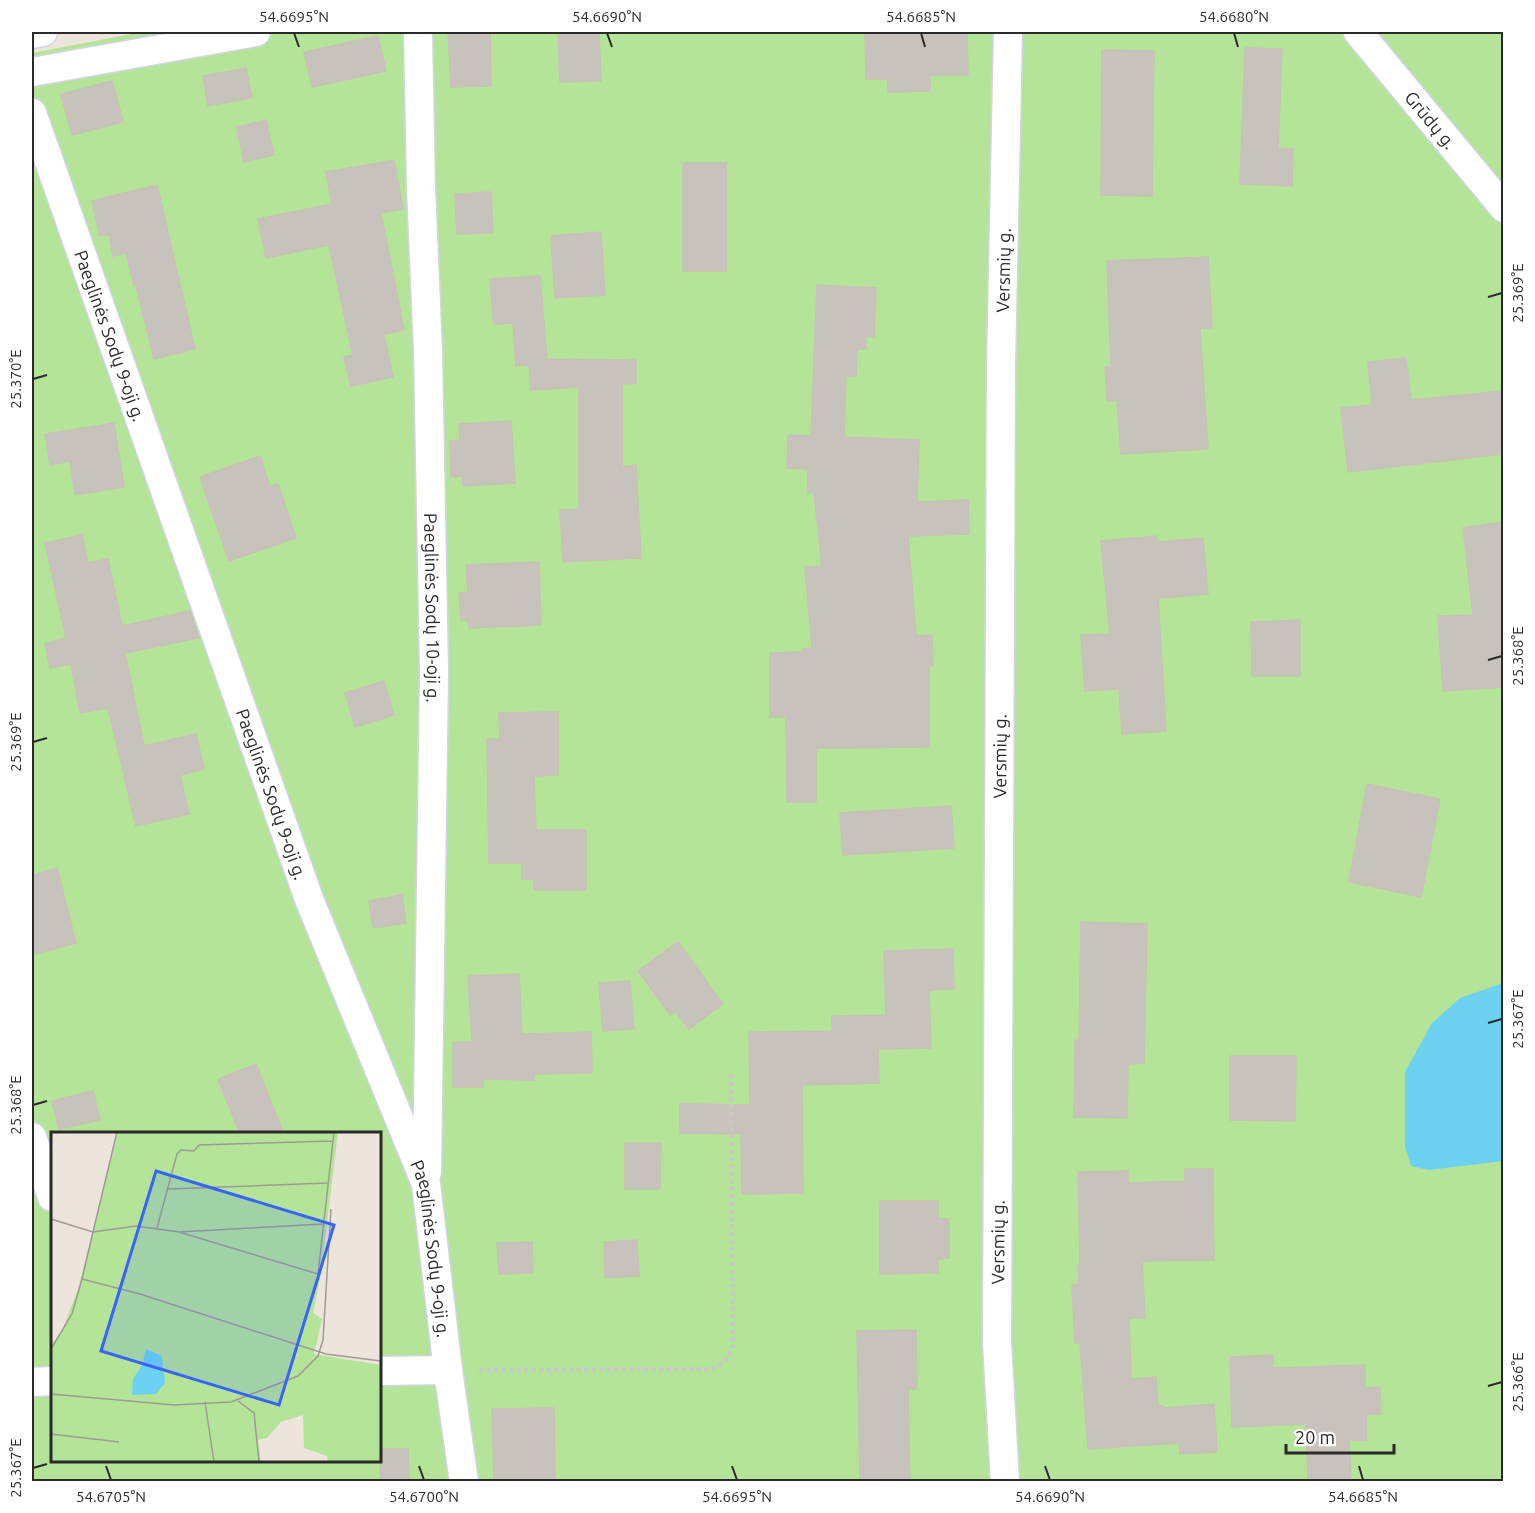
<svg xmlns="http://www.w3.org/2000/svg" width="1535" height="1513" viewBox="0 0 1535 1513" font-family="Ubuntu,sans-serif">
  <rect width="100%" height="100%" fill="#ede5dc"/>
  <path fill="#b4e497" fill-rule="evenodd" d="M142,32H1503V1481L32,1482V53ZM52,1134H380V1460H52Z"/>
  <polygon fill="#6dd2f1" points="1503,983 1503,1161 1429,1170 1411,1166 1405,1147 1405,1072 1432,1023 1460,998"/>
  <g fill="#c8c2bc" stroke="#c8c1b6" stroke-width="1.5">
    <polygon points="448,32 490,32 491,86 451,87"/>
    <polygon points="558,32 599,32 601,81 560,82"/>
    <polygon points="865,32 967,32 968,75 930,75 930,91 888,92 888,79 866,79"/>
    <polygon points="378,36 386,71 312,87 304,52"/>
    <polygon points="1245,48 1282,49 1278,149 1293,149 1292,186 1240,184"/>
    <polygon points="1102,50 1154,51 1152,196 1101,195"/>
    <polygon points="246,68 252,98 208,106 203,76"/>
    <polygon points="112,81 123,122 72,135 61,94"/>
    <polygon points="266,120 274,155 244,162 237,127"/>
    <polygon points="394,160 403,209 381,213 404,330 384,334 393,377 351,386 344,357 353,355 329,245 266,258 258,219 332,204 326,172"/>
    <rect x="683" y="163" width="43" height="108"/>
    <polygon points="157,185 195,349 154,359 136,285 134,286 126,253 113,256 109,234 100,236 92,201"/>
    <polygon points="491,192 493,233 457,234 455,194"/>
    <polygon points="601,232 605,295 555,298 551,236"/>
    <polygon points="1208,257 1212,328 1200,328 1208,449 1121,454 1117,400 1107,401 1105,367 1111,367 1107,261"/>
    <polygon points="540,276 547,359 636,360 636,383 622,384 622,467 636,465 641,558 563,562 560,510 579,509 579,387 531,390 529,365 516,366 513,323 494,324 493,317 490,279"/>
    <polygon points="817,285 876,288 874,337 866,336 866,349 857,349 856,376 846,376 844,437 919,440 917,502 968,500 969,534 908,536 916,636 932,635 933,666 929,667 929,747 816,748 816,802 787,802 786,717 770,717 770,653 803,652 803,649 812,648 805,567 822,566 814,493 808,493 808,469 787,468 788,435 811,436"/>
    <polygon points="1406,358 1411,400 1503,391 1503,454 1348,472 1341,408 1372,405 1368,362"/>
    <polygon points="511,421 515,483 463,486 462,476 451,477 450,441 460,440 459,424"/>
    <polygon points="114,423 124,487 75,495 70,461 50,465 45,434"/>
    <polygon points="260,456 270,487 278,484 296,538 229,561 200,477"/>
    <polygon points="1503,522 1503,687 1443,691 1438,616 1473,615 1463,528"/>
    <polygon points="82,535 88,563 108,559 122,626 190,611 199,638 125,653 144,746 196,734 204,769 180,775 189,814 136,826 108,708 80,713 71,664 50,668 45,643 66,638 45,543"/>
    <polygon points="1157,536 1157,542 1203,538 1208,594 1158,598 1166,731 1122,734 1119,689 1085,691 1081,635 1110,634 1101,541"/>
    <polygon points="539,562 541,625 469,628 468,620 461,620 459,593 468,592 466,565"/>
    <polygon points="1300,620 1300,676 1252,676 1251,622"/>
    <polygon points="384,681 394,715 355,727 345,693"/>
    <polygon points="558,712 558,775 534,776 536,830 586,830 586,890 534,890 534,879 522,879 522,863 489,863 487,739 500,739 499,713"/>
    <polygon points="1367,784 1440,799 1421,897 1349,882"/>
    <polygon points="951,806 954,848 843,855 840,813"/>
    <polygon points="57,868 76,943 32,955 32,875"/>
    <polygon points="402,895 406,923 373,928 369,901"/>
    <polygon points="1081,922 1147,924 1144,1063 1128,1064 1127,1118 1074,1117 1075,1040 1079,1040"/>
    <polygon points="678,942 723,1004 689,1029 675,1011 670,1015 638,971"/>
    <polygon points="953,949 954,989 929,990 931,1048 878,1049 879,1083 802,1085 803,1193 742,1194 741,1134 680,1133 680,1104 750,1105 749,1032 832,1031 832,1016 886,1015 884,951"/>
    <polygon points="519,974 522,1034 591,1032 592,1073 534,1074 534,1080 483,1079 483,1087 453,1087 453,1042 472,1042 468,976"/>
    <polygon points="630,981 634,1029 603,1031 599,983"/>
    <polygon points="1230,1056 1296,1056 1295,1121 1230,1120"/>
    <polygon points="256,1064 284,1134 240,1134 218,1079"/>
    <polygon points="93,1091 100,1120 59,1129 52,1101"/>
    <polygon points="625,1143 661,1143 660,1189 625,1189"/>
    <polygon points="1185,1169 1213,1169 1214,1260 1142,1261 1145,1318 1129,1318 1131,1379 1156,1377 1158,1406 1163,1406 1163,1408 1214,1404 1217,1452 1180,1454 1179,1443 1088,1449 1080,1342 1075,1343 1072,1285 1079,1284 1078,1264 1080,1264 1078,1172 1128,1171 1128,1183 1185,1181"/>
    <polygon points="880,1201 938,1201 938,1219 949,1219 949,1258 938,1259 938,1273 880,1274"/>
    <polygon points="637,1240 639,1276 605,1278 604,1242"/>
    <polygon points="532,1242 533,1273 499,1274 497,1243"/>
    <polygon points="916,1330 917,1389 908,1389 910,1482 860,1482 857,1331"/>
    <polygon points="1273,1355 1273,1368 1365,1365 1365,1388 1380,1387 1381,1414 1366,1415 1366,1440 1349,1440 1351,1482 1308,1482 1306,1424 1232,1427 1230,1357"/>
    <polygon points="554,1408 555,1482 494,1482 492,1409"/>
    <polygon points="380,1449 408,1449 409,1482 380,1482"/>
  </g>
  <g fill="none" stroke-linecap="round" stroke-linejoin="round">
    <defs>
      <g id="minor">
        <path id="s1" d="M418,32L421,188L428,351L434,671L427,1172"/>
        <path id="s2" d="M1358,32L1504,208"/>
        <polyline points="32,34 43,32"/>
        <polyline points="32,72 256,32"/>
        <path id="s3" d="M32,113L309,899L426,1184L448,1370L464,1482"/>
        <polyline points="32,1137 52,1197"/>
        <polyline points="380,1371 448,1370"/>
        <polyline points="32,1382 52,1381"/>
        <path id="s4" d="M1005,1482L997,1342L1001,365L1008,32"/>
      </g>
    </defs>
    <use href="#minor" stroke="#d1d5e3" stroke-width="31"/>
    <path stroke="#c8c8c8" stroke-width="4" stroke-dasharray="4.5 3" stroke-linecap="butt" d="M479,1370L711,1369C725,1364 728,1359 733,1345L731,1073"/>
    <use href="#minor" stroke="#fff" stroke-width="28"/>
  </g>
  <path fill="none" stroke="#2a2a2a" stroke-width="2" d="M294,33L299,47M607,33L612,47M921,33L925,47M1234,33L1238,47M1488,297L1502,293M33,379L47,375M1488,660L1502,656M33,742L47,738M1488,1023L1502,1019M33,1105L47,1101M1488,1386L1502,1382M106,1466L111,1480M419,1466L424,1480M732,1466L737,1480M1045,1466L1050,1480M1359,1466L1363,1480M33,1468L47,1464"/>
  <g text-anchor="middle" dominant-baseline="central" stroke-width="4.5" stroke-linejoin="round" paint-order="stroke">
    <g font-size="18" fill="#2a2a2a" stroke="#fff">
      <text stroke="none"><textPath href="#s2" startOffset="114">Grūdų g.</textPath></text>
      <text stroke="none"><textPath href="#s4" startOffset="1212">Versmių g.</textPath></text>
      <text stroke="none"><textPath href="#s3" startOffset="236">Paeglinės Sodų 9-oji g.</textPath></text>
      <text stroke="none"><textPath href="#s1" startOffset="576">Paeglinės Sodų 10-oji g.</textPath></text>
      <text stroke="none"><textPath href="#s4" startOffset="726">Versmių g.</textPath></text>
      <text stroke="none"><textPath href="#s3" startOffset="722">Paeglinės Sodų 9-oji g.</textPath></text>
      <text stroke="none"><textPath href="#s4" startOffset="240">Versmių g.</textPath></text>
      <text stroke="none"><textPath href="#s3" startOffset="1206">Paeglinės Sodų 9-oji g.</textPath></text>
    </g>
  </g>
  <g transform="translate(51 1132)">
    <rect width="330" height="330" fill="#ede5dc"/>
    <path d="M67,0H287L270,142L262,181L271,187L263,222L330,233V330H277L276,324L253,316L252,283L230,290L216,306L207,308L210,330H0V213L11,199L27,157Z" fill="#b4e497"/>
    <path d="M95,217L111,224L114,251L105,262L81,263L82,247L91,233Z" fill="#6dd2f1"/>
    <path fill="none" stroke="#9f9a95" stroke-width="1.5" d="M148,13L282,9M117,57L278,51M0,87L42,100L31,147L89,162L275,222L330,229M106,96L126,22L130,18L143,19L148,13M42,100L85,94L128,100L273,92M42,100L66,0M128,100L267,142L283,0M0,217L21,182L31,147M0,262L123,273L180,270L247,244L267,224L272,208L280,77M187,269L203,281L208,330M154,270L163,330M0,302L68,310"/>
    <path fill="#3963fd" fill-opacity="0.15" stroke="#3963fd" stroke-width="3" d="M105,39L283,93L228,273L50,219Z"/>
    <rect width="330" height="330" fill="none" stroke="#2a2a2a" stroke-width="3"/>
  </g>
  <rect width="1535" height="1513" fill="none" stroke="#ffffff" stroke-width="66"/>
  <path d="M1286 1444v9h108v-9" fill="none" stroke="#2a2a2a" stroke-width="3"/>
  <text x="1295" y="1444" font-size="18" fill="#2a2a2a" stroke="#ffffff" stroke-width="4.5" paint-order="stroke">20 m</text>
  <rect x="33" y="33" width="1469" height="1447" fill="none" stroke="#2a2a2a" stroke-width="2"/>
  <g font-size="15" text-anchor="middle" fill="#2a2a2a">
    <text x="294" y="22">54.6695°N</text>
    <text x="607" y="22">54.6690°N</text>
    <text x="921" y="22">54.6685°N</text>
    <text x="1234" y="22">54.6680°N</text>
    <text transform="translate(1518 293) rotate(-90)" y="5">25.369°E</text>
    <text transform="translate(16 379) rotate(-90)" y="5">25.370°E</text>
    <text transform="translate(1518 656) rotate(-90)" y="5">25.368°E</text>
    <text transform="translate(16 742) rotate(-90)" y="5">25.369°E</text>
    <text transform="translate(1518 1019) rotate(-90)" y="5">25.367°E</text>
    <text transform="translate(16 1105) rotate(-90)" y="5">25.368°E</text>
    <text transform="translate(1518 1382) rotate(-90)" y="5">25.366°E</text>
    <text transform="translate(16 1468) rotate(-90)" y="5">25.367°E</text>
    <text x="111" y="1502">54.6705°N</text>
    <text x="424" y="1502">54.6700°N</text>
    <text x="737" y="1502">54.6695°N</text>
    <text x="1050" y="1502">54.6690°N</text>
    <text x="1363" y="1502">54.6685°N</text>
  </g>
</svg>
